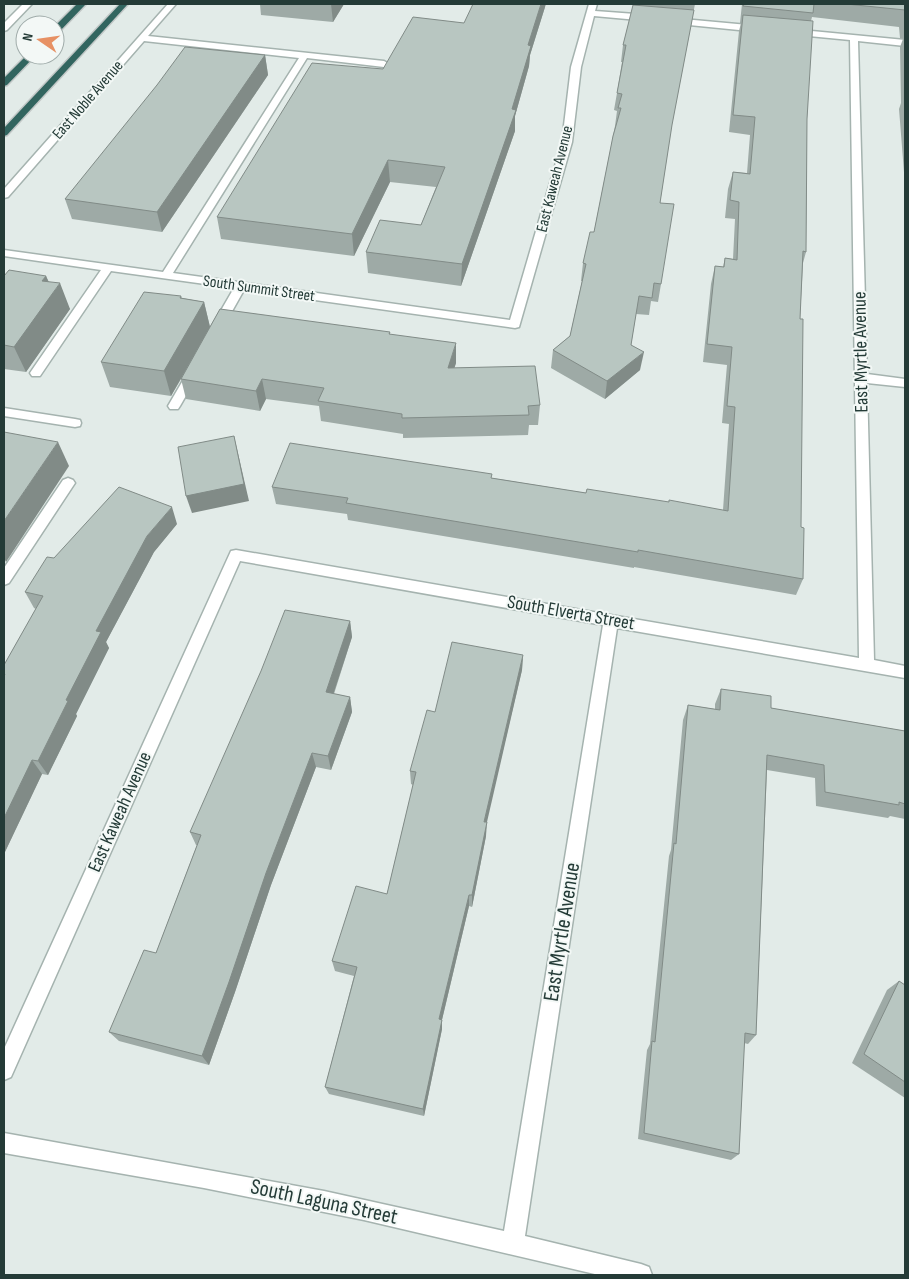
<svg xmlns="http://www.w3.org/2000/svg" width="909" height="1279" viewBox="0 0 909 1279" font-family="'Sofia Sans Condensed',sans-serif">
  <rect width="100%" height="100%" fill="#e2ebe8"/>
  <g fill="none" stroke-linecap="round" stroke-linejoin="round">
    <defs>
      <g id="minor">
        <polygon points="23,4 32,4 7,30 4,31 4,23"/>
        <polygon points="168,4 176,4 148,36 384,61 389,64 384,67 307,58 173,273 510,320 562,142 571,67 589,4 597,4 595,11 649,15 653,18 649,21 594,16 581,67 572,142 519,327 515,328 244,290 222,329 218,330 212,326 234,288 111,271 40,376 32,376 30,373 32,370 101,270 4,256 4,250 163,272 299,58 144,41 8,197 4,198 4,189"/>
        <polygon points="672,18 759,26 763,29 759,32 669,23 668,21"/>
        <polygon points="791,29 905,40 905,46 858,41 867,374 905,379 905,387 867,383 874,660 905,666 905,678 617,628 525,1236 641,1264 649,1267 652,1275 599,1275 364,1220 204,1188 4,1153 4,1133 324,1191 504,1231 603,625 240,561 11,1077 4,1080 4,1049 231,551 236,550 859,658 850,40 788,34 788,30"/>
        <polygon points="193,369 199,373 180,406 178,409 170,409 168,406 189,370"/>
        <polygon points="4,408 75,419 80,420 81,423 80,426 75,427 4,416"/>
        <polygon points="68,478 73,480 75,483 73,486 9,583 4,585 4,568 63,480"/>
      </g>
      <g id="highway">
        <polygon points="77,4 86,4 58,33 55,34 55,26"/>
        <polygon points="120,4 128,4 7,135 4,136 4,128"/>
        <polygon points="27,55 36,55 7,85 4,86 4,78"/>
      </g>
    </defs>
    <use href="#minor" stroke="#a5b3af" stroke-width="3"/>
    <use href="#highway" stroke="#c2c8c7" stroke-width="3"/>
    <use href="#minor" fill="#fff" fill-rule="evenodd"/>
    <use href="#highway" fill="#32655f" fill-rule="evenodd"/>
  </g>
  <g fill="#9eaaa6">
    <polygon points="260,4 344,4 333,22 261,15"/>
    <polygon points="634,4 695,4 671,129 660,203 661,284 658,302 651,301 649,315 636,314 631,345 640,370 605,399 551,368 553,350 570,336 582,281 581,281 583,263 594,232 615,126 617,111 614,110 617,93 622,62 621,62 623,45"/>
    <polygon points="742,4 905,4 905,185 899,109 901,103 900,47 903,39 900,38 899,27 812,17 811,21 807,119 806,252 803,263 800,319 801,527 803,579 796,595 634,567 634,568 348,520 347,514 276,504 272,487 492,478 586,493 723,510 729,424 722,423 727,365 703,362 711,284 715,266 723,267 725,258 733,259 735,219 725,218 728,189 733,172 747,173 750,135 729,132 739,31 741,23 740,23"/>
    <polygon points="545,7 530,55 529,66 515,116 515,131 461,286 368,273 366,252 421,225 436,187 390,182 354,256 221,239 217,217 383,69 464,23"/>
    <polygon points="265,55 268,75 162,232 72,219 65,199"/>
    <polygon points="4,276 46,276 49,282 70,309 26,372 4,369"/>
    <polygon points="181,296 182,298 204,302 210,327 390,332 390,334 456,363 454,368 540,405 538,425 529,425 528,435 403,438 403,434 321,421 319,406 266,399 260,411 186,399 181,379 171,396 110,387 101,362"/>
    <polygon points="177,524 154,552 106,642 109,648 76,714 77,716 48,775 42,774 4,854 4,665 36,609 34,608 25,592"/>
    <polygon points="350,621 352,637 334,694 350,697 352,712 331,770 316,767 271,885 235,992 209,1065 119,1041 109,1032 156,953 197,845 196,845 190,832"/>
    <polygon points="523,655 522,670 486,822 486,836 472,907 469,906 442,1020 442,1029 424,1116 329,1094 325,1087 354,976 335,971 332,961 387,894 413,785 411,784 410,771 435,712"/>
    <polygon points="721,689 771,708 905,731 905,819 890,816 888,818 816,806 815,778 767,770 756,1035 748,1044 744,1043 739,1154 731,1160 638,1139 647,1050 650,1044 669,856 671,850 683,720 688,705 715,709 715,704"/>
    <polygon points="899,981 905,985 905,1098 852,1063 887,990"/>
  </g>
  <g fill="#818b87">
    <polygon points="331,4 344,4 333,22"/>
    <polygon points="541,4 546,4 545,7 530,55 529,66 515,116 515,131 461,286 462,264 512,109 528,45"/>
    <polygon points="265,55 268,75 162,232 157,212"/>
    <polygon points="388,160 390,182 354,256 352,234"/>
    <polygon points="46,276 53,293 60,283 70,309 26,372 14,347 42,281"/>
    <polygon points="204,302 210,327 171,396 164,371"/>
    <polygon points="456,343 456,363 448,388 448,368"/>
    <polygon points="644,352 640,370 605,399 607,381"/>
    <polygon points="262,379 266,399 260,411 256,391"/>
    <polygon points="234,436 249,501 192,513 186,496"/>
    <polygon points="58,442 69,466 6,562 4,558 4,521"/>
    <polygon points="172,507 177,524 154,552 106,642 109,648 76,714 77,716 48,775 38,761 66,700 96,631 147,536"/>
    <polygon points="350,621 352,637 329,707 326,692"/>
    <polygon points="523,655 522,670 484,835 484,822"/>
    <polygon points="350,697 352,712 331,770 328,756"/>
    <polygon points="312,753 316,767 271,885 235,992 209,1065 202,1056 266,873"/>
    <polygon points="32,760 42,774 4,854 4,818"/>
    <polygon points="487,822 486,836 472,907 472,895"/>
    <polygon points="469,895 469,906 440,1028 439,1019"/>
    <polygon points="442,1020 442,1029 424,1116 423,1109"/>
  </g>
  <g fill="#b8c6c1" stroke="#818b87">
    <polygon points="473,4 541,4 528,45 531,46 512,109 516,110 462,264 366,252 380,220 421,225 445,167 388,160 352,234 217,217 312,63 383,69 413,17 464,23"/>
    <polygon points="744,4 814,4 813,13 743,6"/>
    <polygon points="846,4 905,4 905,21 905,10"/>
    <polygon points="633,5 694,10 672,125 660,203 674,204 661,284 654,283 652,298 639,296 631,345 644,352 607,381 553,350 570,336 586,264 583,263 590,232 594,232 613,136 621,108 618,108 622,94 617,93 626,45 623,45"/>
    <polygon points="743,15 813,21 807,119 806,252 803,251 800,319 803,319 801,527 804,528 803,579 638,550 638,552 346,503 348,498 272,487 290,443 492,474 491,478 586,493 587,489 669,502 669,500 728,511 735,407 727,406 732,347 707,344 715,266 724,267 725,258 737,260 739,202 730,200 733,172 750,174 755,117 733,115"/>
    <polygon points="185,47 265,55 157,212 65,199 157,85"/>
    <polygon points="9,270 46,276 42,281 60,283 14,347 4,345 4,276"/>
    <polygon points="144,292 181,296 180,298 204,302 164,371 101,362"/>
    <polygon points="220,309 390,332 389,334 456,343 448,368 535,366 540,405 528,406 529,415 402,418 402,414 318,401 324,388 262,379 256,391 181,379"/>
    <polygon points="4,432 58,442 4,521"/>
    <polygon points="234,436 244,484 186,496 178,447"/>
    <polygon points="119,487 172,507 147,536 96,631 101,632 66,700 68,701 38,761 32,760 4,818 4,676 5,674 4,674 4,665 43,596 25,592 47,557 54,558"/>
    <polygon points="285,610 350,621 326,692 350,697 328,756 312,753 266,873 229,982 202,1056 109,1032 144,950 156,953 201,835 190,832 261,671"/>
    <polygon points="452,642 523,655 484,822 487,822 472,895 469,895 439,1019 442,1020 423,1109 325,1087 357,967 332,961 356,886 387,894 416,772 410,771 427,710 435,712"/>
    <polygon points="721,689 771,696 771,708 905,731 905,804 899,802 899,805 825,792 824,765 767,755 756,1035 745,1033 739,1154 644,1133 652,1041 655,1042 674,843 676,844 688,705 720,710"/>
    <polygon points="899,981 905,985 905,1082 864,1054"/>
  </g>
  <g text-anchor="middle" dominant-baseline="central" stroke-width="4" stroke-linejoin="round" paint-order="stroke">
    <g font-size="16" fill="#243b37" stroke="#f3f8f6">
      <text transform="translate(88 100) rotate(-49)">East Noble Avenue</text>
      <text transform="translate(555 179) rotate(-76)">East Kaweah Avenue</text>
      <text transform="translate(259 289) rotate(8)">South Summit Street</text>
    </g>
    <g font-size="19" fill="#243b37" stroke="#f3f8f6">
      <text transform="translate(861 352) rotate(-91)">East Myrtle Avenue</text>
      <text transform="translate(571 613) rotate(10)">South Elverta Street</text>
      <text transform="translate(120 812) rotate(-66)">East Kaweah Avenue</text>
    </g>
    <g font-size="22" fill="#243b37" stroke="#f3f8f6">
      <text transform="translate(562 932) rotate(-81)">East Myrtle Avenue</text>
      <text transform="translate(324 1202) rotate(12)">South Laguna Street</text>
    </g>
  </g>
  <rect width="909" height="1279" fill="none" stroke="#243b37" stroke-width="10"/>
  <g transform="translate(40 40) rotate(283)"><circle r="24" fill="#f3f8f6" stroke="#a0acaa"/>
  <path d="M0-4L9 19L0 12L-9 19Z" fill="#e79164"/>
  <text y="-8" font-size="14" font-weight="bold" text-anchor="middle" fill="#243b37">N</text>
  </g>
</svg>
